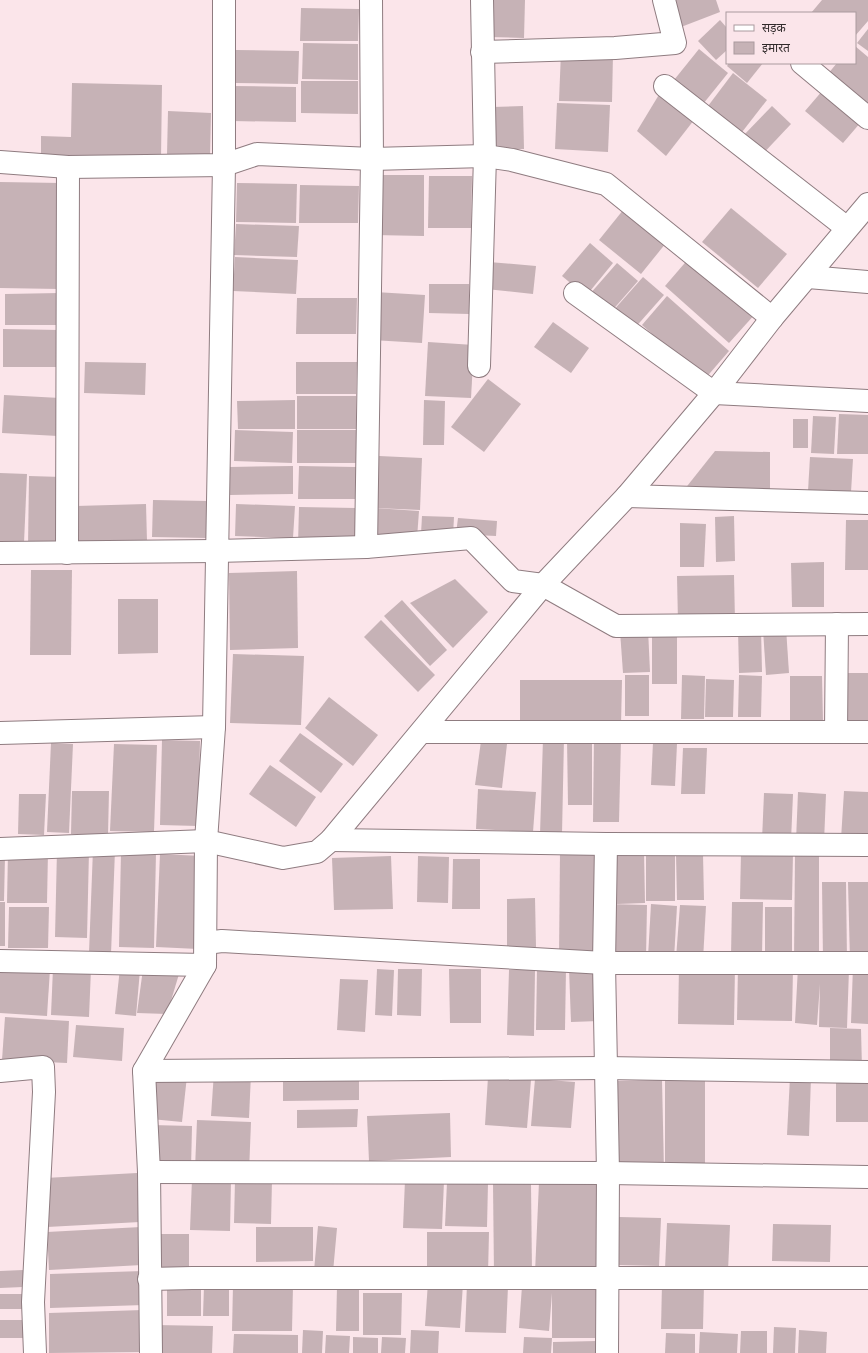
<svg xmlns="http://www.w3.org/2000/svg" width="868" height="1353" viewBox="0 0 868 1353" font-family="'DM Sans','Noto Sans Devanagari',sans-serif">
  <rect width="100%" height="100%" fill="#fbe5ea"/>
  <g fill="#c6b2b6">
    <polygon points="490,0 525,0 524,38 489,37"/>
    <polygon points="671,0 716,0 720,12 681,27"/>
    <polygon points="822,0 868,0 868,21 855,36 855,13 811,13"/>
    <polygon points="301,8 359,9 358,41 300,41"/>
    <polygon points="720,20 727,28 727,50 716,60 698,41"/>
    <polygon points="868,29 868,51 857,43"/>
    <polygon points="303,43 358,44 358,80 302,79"/>
    <polygon points="855,46 868,57 868,109 827,75 837,63 855,63"/>
    <polygon points="699,49 728,73 699,109 670,85"/>
    <polygon points="236,50 299,51 298,84 235,83"/>
    <polygon points="561,52 613,54 612,102 559,101"/>
    <polygon points="729,63 763,63 747,83 727,66"/>
    <polygon points="733,73 767,100 739,136 705,110"/>
    <polygon points="301,81 358,81 358,114 301,113"/>
    <polygon points="72,83 162,85 161,159 41,157 41,136 71,137"/>
    <polygon points="233,86 296,87 296,122 232,121"/>
    <polygon points="823,90 861,122 843,143 805,111"/>
    <polygon points="660,93 694,120 666,156 637,131"/>
    <polygon points="557,103 610,105 608,152 555,149"/>
    <polygon points="523,106 524,149 493,149 492,107"/>
    <polygon points="772,106 791,124 760,157 741,138"/>
    <polygon points="168,111 211,113 210,156 167,155"/>
    <polygon points="374,175 424,175 424,236 374,235"/>
    <polygon points="429,176 472,176 471,228 428,228"/>
    <polygon points="0,182 61,183 59,289 0,288"/>
    <polygon points="237,183 297,184 296,223 236,222"/>
    <polygon points="300,185 359,186 358,223 299,223"/>
    <polygon points="628,204 670,238 641,274 599,240"/>
    <polygon points="731,208 787,254 758,288 702,242"/>
    <polygon points="236,224 299,226 297,257 234,255"/>
    <polygon points="590,243 613,263 586,296 562,276"/>
    <polygon points="235,257 298,260 296,294 233,291"/>
    <polygon points="690,257 756,313 729,343 665,286"/>
    <polygon points="489,262 536,266 533,294 486,289"/>
    <polygon points="617,263 638,281 610,313 589,295"/>
    <polygon points="643,277 664,295 633,330 612,312"/>
    <polygon points="429,284 469,284 469,314 429,313"/>
    <polygon points="375,292 425,295 422,343 372,340"/>
    <polygon points="59,293 59,325 5,325 5,294"/>
    <polygon points="667,296 729,351 704,380 642,325"/>
    <polygon points="297,298 357,298 356,334 296,334"/>
    <polygon points="553,322 589,348 571,373 534,347"/>
    <polygon points="3,329 60,330 60,367 3,367"/>
    <polygon points="428,342 474,345 471,398 425,396"/>
    <polygon points="85,362 146,363 145,395 84,393"/>
    <polygon points="296,362 357,362 356,394 296,394"/>
    <polygon points="488,379 521,404 484,452 451,427"/>
    <polygon points="4,395 60,398 58,436 2,433"/>
    <rect x="297" y="396" width="59" height="33"/>
    <polygon points="295,400 295,429 238,429 237,401"/>
    <polygon points="424,400 445,401 444,445 423,445"/>
    <polygon points="839,414 868,415 868,454 837,454"/>
    <polygon points="813,416 836,417 834,454 811,453"/>
    <rect x="793" y="419" width="15" height="29"/>
    <polygon points="235,430 293,432 292,463 234,461"/>
    <rect x="297" y="430" width="59" height="33"/>
    <polygon points="715,451 770,452 770,495 680,495"/>
    <polygon points="379,456 422,458 420,510 376,508"/>
    <polygon points="810,457 853,459 851,492 808,491"/>
    <polygon points="293,466 293,494 230,495 230,467"/>
    <polygon points="299,466 356,467 356,499 298,499"/>
    <polygon points="0,473 27,474 24,543 0,542"/>
    <polygon points="29,476 62,477 61,547 28,547"/>
    <polygon points="153,500 208,501 207,538 152,537"/>
    <polygon points="146,504 147,541 77,543 76,506"/>
    <polygon points="236,504 295,506 293,538 235,536"/>
    <polygon points="299,507 356,508 355,547 298,545"/>
    <polygon points="375,508 419,511 417,538 373,536"/>
    <polygon points="422,516 454,517 453,536 421,534"/>
    <polygon points="734,516 735,561 716,562 715,517"/>
    <polygon points="458,518 497,521 496,536 456,534"/>
    <polygon points="846,520 868,520 868,570 845,570"/>
    <polygon points="680,523 706,524 704,567 680,567"/>
    <polygon points="824,562 824,607 792,607 791,563"/>
    <polygon points="31,570 72,570 71,655 30,655"/>
    <polygon points="297,571 298,648 230,650 229,573"/>
    <polygon points="734,575 735,621 678,623 677,576"/>
    <polygon points="455,579 488,612 453,648 410,603"/>
    <polygon points="118,599 158,599 158,653 118,654"/>
    <polygon points="402,600 447,650 430,666 384,616"/>
    <polygon points="381,620 435,675 418,692 364,637"/>
    <polygon points="761,628 762,672 739,673 738,629"/>
    <polygon points="786,628 789,673 766,675 763,630"/>
    <polygon points="648,629 650,672 623,673 620,631"/>
    <rect x="652" y="629" width="25" height="55"/>
    <polygon points="233,654 304,656 301,725 230,723"/>
    <polygon points="845,673 868,673 868,721 843,720"/>
    <rect x="625" y="675" width="24" height="41"/>
    <polygon points="682,675 705,676 704,719 681,719"/>
    <polygon points="739,675 762,676 761,717 738,717"/>
    <polygon points="790,676 822,676 823,722 790,722"/>
    <polygon points="706,679 734,680 733,717 705,717"/>
    <polygon points="520,680 622,680 621,725 520,725"/>
    <polygon points="329,697 378,735 353,766 305,728"/>
    <polygon points="300,733 343,764 321,793 279,761"/>
    <polygon points="592,737 592,805 568,805 567,738"/>
    <polygon points="543,738 564,738 562,834 540,834"/>
    <polygon points="594,738 621,739 619,822 593,822"/>
    <polygon points="162,740 200,741 198,826 160,825"/>
    <polygon points="481,741 507,744 502,788 475,785"/>
    <polygon points="653,742 677,744 675,786 651,785"/>
    <polygon points="51,743 73,744 69,833 47,832"/>
    <polygon points="114,744 157,745 154,832 110,831"/>
    <polygon points="683,748 707,748 705,794 681,794"/>
    <polygon points="270,765 316,797 296,827 249,794"/>
    <polygon points="478,789 536,792 533,832 476,829"/>
    <polygon points="72,791 109,791 108,835 71,834"/>
    <polygon points="844,791 868,792 868,841 841,839"/>
    <polygon points="798,792 826,794 824,842 796,841"/>
    <polygon points="764,793 793,794 791,841 762,840"/>
    <polygon points="19,794 46,794 44,835 18,834"/>
    <polygon points="93,849 115,850 111,954 89,953"/>
    <polygon points="57,850 89,851 87,938 55,937"/>
    <polygon points="8,851 48,851 47,903 7,903"/>
    <polygon points="560,851 599,852 599,958 559,958"/>
    <polygon points="121,852 156,852 154,948 119,947"/>
    <polygon points="644,852 645,903 617,904 615,853"/>
    <polygon points="675,852 675,901 646,901 646,853"/>
    <polygon points="741,852 793,853 792,900 740,899"/>
    <polygon points="160,854 202,856 198,949 156,947"/>
    <polygon points="676,854 703,854 704,900 677,900"/>
    <polygon points="795,854 819,854 819,960 794,960"/>
    <polygon points="0,856 5,856 4,901 0,901"/>
    <polygon points="391,856 393,909 334,910 332,858"/>
    <polygon points="418,856 449,857 448,903 417,902"/>
    <polygon points="453,859 480,859 480,909 452,909"/>
    <polygon points="822,882 846,882 847,961 823,961"/>
    <polygon points="848,882 868,882 868,961 850,961"/>
    <polygon points="535,898 536,947 507,947 507,899"/>
    <rect x="0" y="902" width="5" height="44"/>
    <polygon points="732,902 763,902 762,956 731,956"/>
    <polygon points="607,904 647,905 646,958 606,958"/>
    <polygon points="651,904 677,906 674,959 648,957"/>
    <polygon points="680,905 706,906 703,960 676,958"/>
    <polygon points="9,907 49,907 48,948 8,948"/>
    <polygon points="765,907 792,907 792,956 765,957"/>
    <polygon points="0,966 50,969 47,1016 0,1013"/>
    <polygon points="679,966 735,967 734,1025 678,1024"/>
    <polygon points="738,966 793,967 792,1021 737,1020"/>
    <polygon points="853,966 868,967 868,1024 851,1023"/>
    <polygon points="798,967 849,969 847,1028 819,1027 820,984 817,1025 795,1023"/>
    <polygon points="53,968 91,969 89,1017 51,1015"/>
    <polygon points="120,968 140,970 136,1016 115,1014"/>
    <polygon points="537,968 566,968 565,1030 536,1030"/>
    <polygon points="596,968 599,1021 571,1022 569,969"/>
    <polygon points="143,969 179,974 167,1014 137,1013"/>
    <polygon points="377,969 394,970 392,1016 375,1015"/>
    <polygon points="398,969 422,969 421,1016 397,1015"/>
    <polygon points="449,969 481,969 481,1023 450,1023"/>
    <polygon points="509,970 535,970 534,1036 507,1035"/>
    <polygon points="340,979 368,980 365,1032 337,1030"/>
    <polygon points="5,1017 69,1021 67,1063 2,1060"/>
    <polygon points="76,1025 124,1028 122,1061 73,1057"/>
    <polygon points="830,1028 861,1029 862,1069 830,1069"/>
    <polygon points="214,1072 251,1074 249,1118 211,1116"/>
    <polygon points="156,1073 187,1076 182,1122 151,1119"/>
    <polygon points="283,1074 359,1074 359,1100 283,1101"/>
    <rect x="836" y="1076" width="32" height="46"/>
    <polygon points="488,1077 531,1080 527,1128 485,1125"/>
    <polygon points="790,1077 811,1077 809,1136 787,1135"/>
    <polygon points="535,1079 575,1082 571,1128 531,1126"/>
    <rect x="665" y="1079" width="40" height="94"/>
    <polygon points="662,1080 664,1171 619,1172 617,1081"/>
    <polygon points="358,1109 357,1127 297,1128 297,1110"/>
    <polygon points="450,1113 451,1157 369,1161 367,1116"/>
    <polygon points="197,1120 251,1122 249,1172 195,1169"/>
    <polygon points="151,1125 192,1126 191,1169 150,1169"/>
    <polygon points="137,1173 140,1222 47,1227 45,1178"/>
    <polygon points="192,1179 231,1180 230,1231 190,1230"/>
    <polygon points="235,1180 272,1180 271,1224 234,1223"/>
    <polygon points="405,1180 444,1181 442,1229 403,1228"/>
    <polygon points="447,1182 488,1183 487,1227 445,1226"/>
    <polygon points="539,1182 601,1184 597,1276 535,1273"/>
    <polygon points="493,1184 531,1184 532,1273 494,1274"/>
    <polygon points="619,1217 661,1218 659,1266 617,1265"/>
    <polygon points="667,1223 730,1225 728,1271 665,1269"/>
    <polygon points="773,1224 831,1225 830,1262 772,1261"/>
    <polygon points="318,1226 337,1228 333,1272 314,1271"/>
    <polygon points="141,1227 142,1265 49,1270 47,1232"/>
    <polygon points="256,1227 313,1227 313,1261 256,1262"/>
    <polygon points="427,1232 489,1232 488,1274 427,1273"/>
    <rect x="158" y="1234" width="31" height="41"/>
    <polygon points="23,1270 23,1287 0,1288 0,1271"/>
    <polygon points="143,1271 144,1305 50,1308 50,1274"/>
    <polygon points="428,1282 463,1284 460,1328 425,1326"/>
    <polygon points="662,1283 704,1283 703,1329 661,1329"/>
    <polygon points="467,1284 508,1286 506,1333 465,1332"/>
    <rect x="167" y="1285" width="34" height="31"/>
    <polygon points="233,1285 293,1285 292,1331 232,1331"/>
    <polygon points="204,1286 229,1286 229,1316 203,1316"/>
    <polygon points="337,1286 359,1286 359,1331 336,1331"/>
    <polygon points="522,1286 596,1289 595,1338 552,1338 552,1293 549,1331 519,1328"/>
    <polygon points="363,1293 402,1293 401,1335 363,1335"/>
    <rect x="0" y="1294" width="28" height="15"/>
    <polygon points="143,1310 144,1352 49,1353 49,1313"/>
    <rect x="0" y="1320" width="29" height="18"/>
    <polygon points="155,1325 213,1326 212,1353 154,1353"/>
    <polygon points="774,1327 796,1328 795,1353 773,1353"/>
    <polygon points="303,1330 323,1331 322,1353 302,1353"/>
    <polygon points="411,1330 439,1331 438,1353 410,1353"/>
    <polygon points="799,1330 827,1332 826,1353 798,1353"/>
    <polygon points="741,1331 767,1331 767,1353 740,1353"/>
    <polygon points="700,1332 738,1334 737,1353 699,1353"/>
    <polygon points="666,1333 695,1334 695,1353 665,1353"/>
    <polygon points="234,1334 298,1335 298,1353 233,1353"/>
    <polygon points="326,1335 350,1336 349,1353 325,1353"/>
    <polygon points="353,1337 378,1338 378,1353 353,1353"/>
    <polygon points="382,1337 406,1338 405,1353 381,1353"/>
    <polygon points="524,1337 552,1338 551,1353 523,1353"/>
    <polygon points="597,1341 597,1353 553,1353 553,1342"/>
  </g>
  <g fill="none" stroke-linecap="round" stroke-linejoin="round">
    <defs>
      <g id="minor">
        <polyline points="482,52 615,48 675,43 664,0"/>
        <polyline points="802,63 868,118"/>
        <polyline points="665,86 847,228"/>
        <polyline points="0,162 68,167 224,165 257,154 372,159 485,156 512,160 606,184 772,318"/>
        <polyline points="808,277 868,282"/>
        <polyline points="575,293 714,393 868,401"/>
        <polyline points="479,366 485,156 482,0"/>
        <polyline points="627,496 868,503"/>
        <polyline points="366,547 372,159 371,0"/>
        <polyline points="0,553 216,551 366,547 471,538 513,581 543,585 616,626 868,624"/>
        <polyline points="67,553 68,167"/>
        <polyline points="422,732 868,732"/>
        <polyline points="836,732 837,624"/>
        <polyline points="0,733 214,727"/>
        <polyline points="331,840 606,844 868,845"/>
        <polyline points="606,844 604,963 608,1173 607,1353"/>
        <polyline points="0,849 206,841 283,858 317,852 331,840 543,585 627,496 714,393 772,318 868,204"/>
        <polyline points="206,943 222,941 604,963 868,963"/>
        <polyline points="0,961 205,965"/>
        <polyline points="0,1071 43,1067 44,1092 33,1302 35,1353"/>
        <polyline points="144,1071 605,1068 868,1072"/>
        <polyline points="149,1172 608,1173 868,1177"/>
        <polyline points="149,1279 192,1278 868,1278"/>
        <polyline points="151,1353 149,1172 144,1071 205,965 206,841 214,727 224,165 224,0"/>
      </g>
    </defs>
    <use href="#minor" stroke="#8f7c80" stroke-width="24"/>
    <use href="#minor" stroke="#fff" stroke-width="22"/>
  </g>
  <rect x="726" y="12" width="130" height="52" fill="#fbe5ea" stroke="#aa9a9e"/>
  <rect x="734" y="25" width="20" height="6" fill="#ffffff" stroke="#aa9a9e"/>
  <text x="762" y="32" font-size="12" fill="#312a2b">सड़क</text>
  <rect x="734" y="42" width="20" height="12" fill="#c6b2b6" stroke="#aa9a9e"/>
  <text x="762" y="52" font-size="12" fill="#312a2b">इमारत</text>
</svg>
